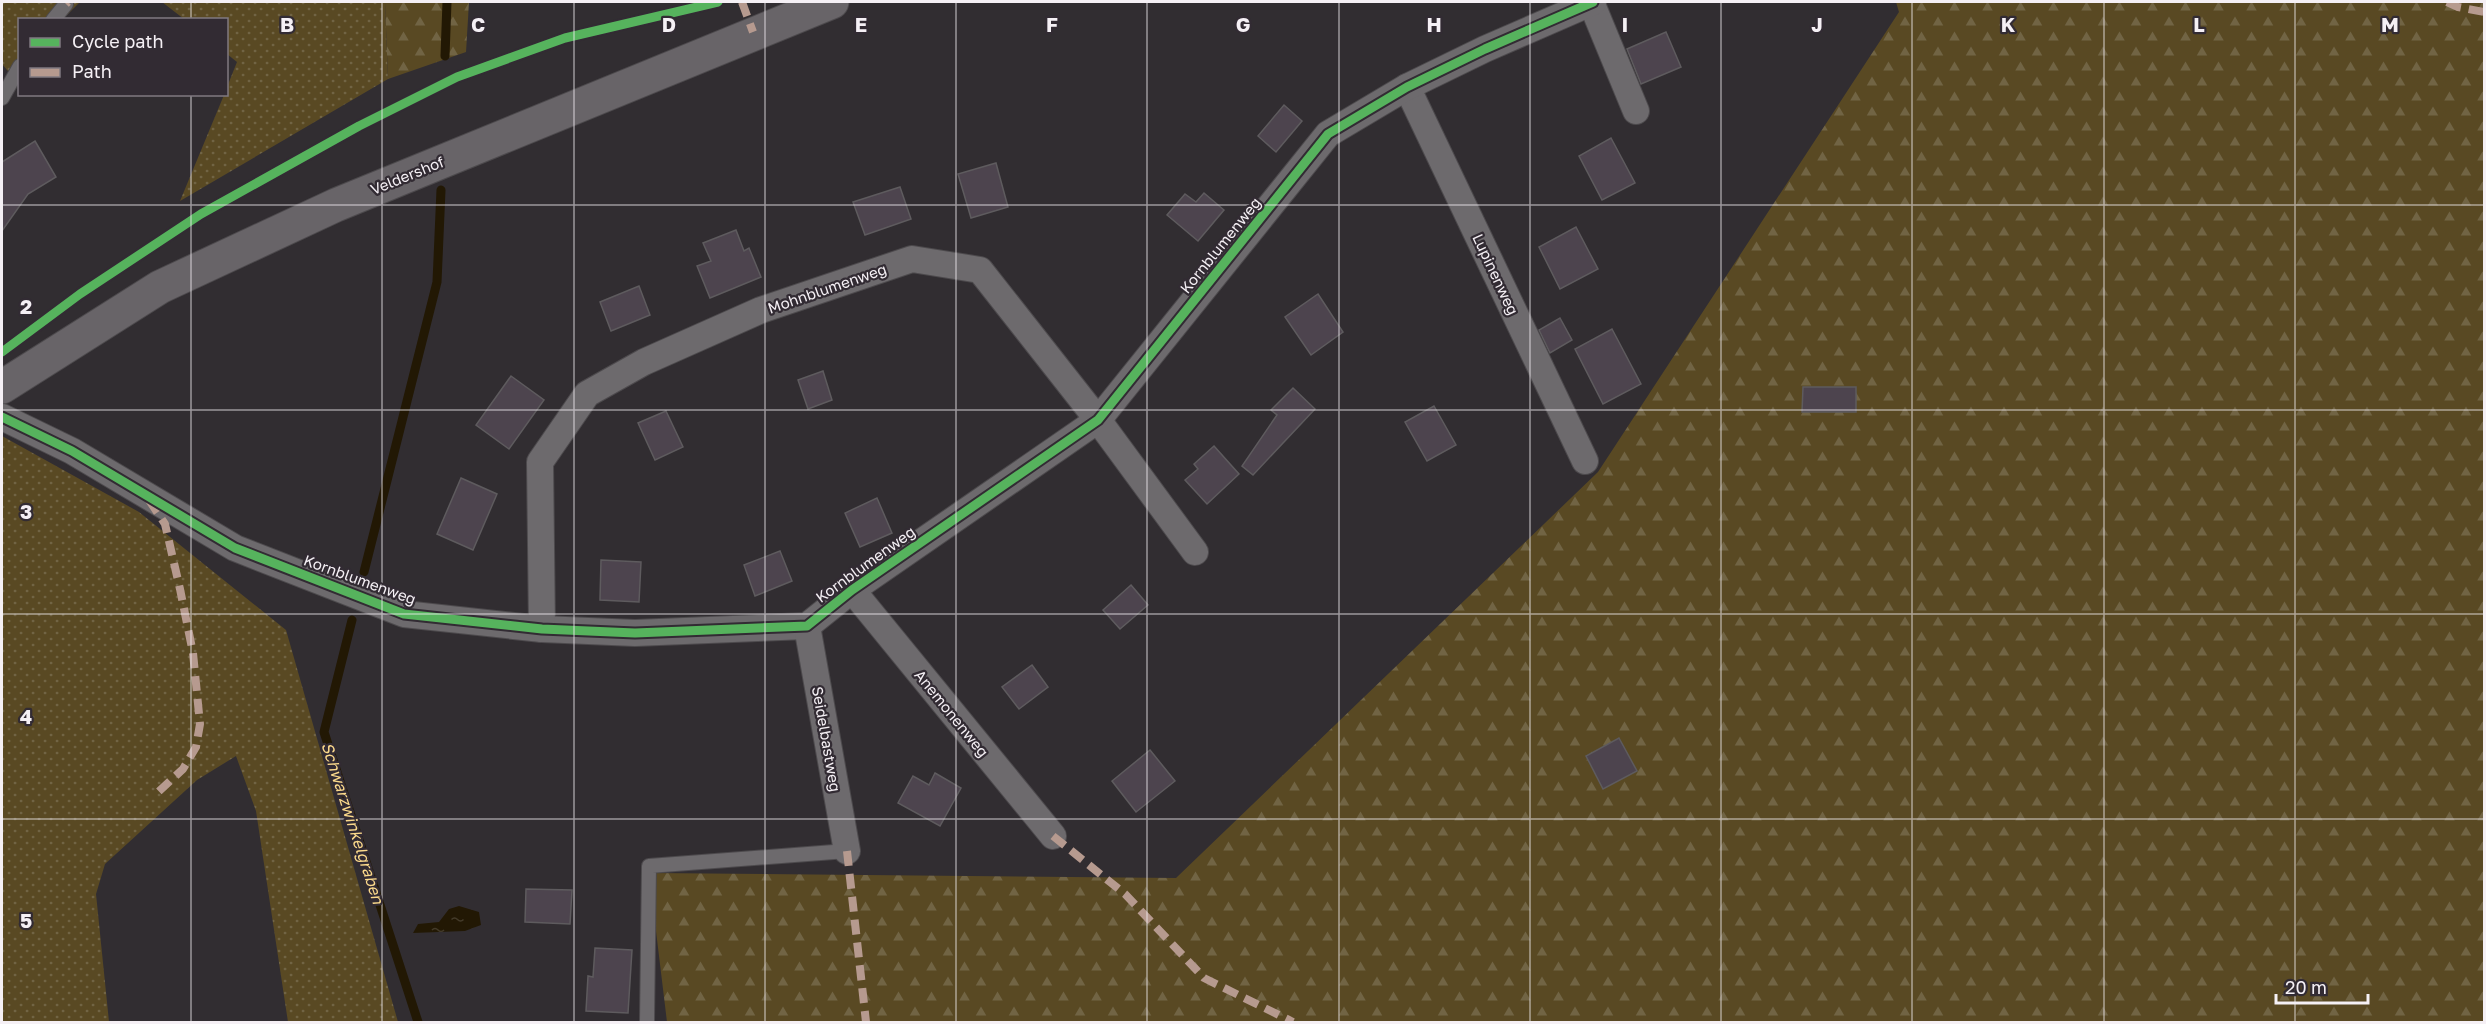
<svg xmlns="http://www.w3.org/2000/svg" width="2486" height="1024" viewBox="0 0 2486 1024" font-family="'Golos Text',sans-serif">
  <defs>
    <pattern id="grass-dots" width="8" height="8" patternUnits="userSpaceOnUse" patternTransform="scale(1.5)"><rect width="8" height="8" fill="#594923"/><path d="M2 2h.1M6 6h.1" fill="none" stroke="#716444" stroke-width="1.8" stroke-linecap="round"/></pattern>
    <pattern id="forest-firs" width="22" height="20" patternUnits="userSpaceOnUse" patternTransform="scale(1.5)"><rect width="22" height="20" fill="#594923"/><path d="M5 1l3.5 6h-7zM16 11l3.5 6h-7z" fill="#716444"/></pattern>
    <pattern id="water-ripples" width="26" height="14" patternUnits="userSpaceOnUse" patternTransform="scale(1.5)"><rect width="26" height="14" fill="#221804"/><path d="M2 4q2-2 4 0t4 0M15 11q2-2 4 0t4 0" fill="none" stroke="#433a29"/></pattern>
  </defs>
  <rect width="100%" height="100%" fill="#312d31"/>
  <g fill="url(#grass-dots)">
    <polygon points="2,2 80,2 63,19 20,20 19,67 12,76 2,64"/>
    <polygon points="162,2 385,2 388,79 180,201 224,95 226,94 227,87 237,62 227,54 226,20 184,19"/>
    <polygon points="2,436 139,512 286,630 398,1022 288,1022 256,811 236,756 197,780 105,864 96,894 109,1022 2,1022"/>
  </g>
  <g fill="url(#forest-firs)">
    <polygon points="385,2 469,2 466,52 388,79"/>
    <polygon points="1896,2 2484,2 2484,1022 667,1022 649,873 1176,878 1598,472 1899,12"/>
  </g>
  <polygon fill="url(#water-ripples)" points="459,906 479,912 481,925 465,931 413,933 418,924 439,922 449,909"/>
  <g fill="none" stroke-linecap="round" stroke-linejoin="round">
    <g stroke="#221804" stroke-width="9">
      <polyline points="445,56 447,2"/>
      <polyline points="364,572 437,282 441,190"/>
      <polyline points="352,620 324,732 418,1022"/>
    </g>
  </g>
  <g fill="#4d444e" stroke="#5e5b5e" stroke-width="1.5">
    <polygon points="1666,32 1681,67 1641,84 1627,49"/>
    <polygon points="1284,105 1302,121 1276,152 1258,136"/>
    <polygon points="1611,138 1635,183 1602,200 1579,156"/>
    <polygon points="35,141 56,177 28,194 2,231 2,162"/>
    <polygon points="996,163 1008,207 971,218 958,174"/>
    <polygon points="900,187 911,219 865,235 853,202"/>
    <polygon points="1204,193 1224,210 1198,241 1167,215 1185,194 1196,202"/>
    <polygon points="1576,227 1598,269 1560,289 1539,247"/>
    <polygon points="736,230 744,251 749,248 761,277 710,298 697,266 711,261 703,243"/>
    <polygon points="639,286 650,315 611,331 600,302"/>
    <polygon points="1318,294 1343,332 1311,355 1285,317"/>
    <polygon points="1560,318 1572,340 1550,353 1539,330"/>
    <polygon points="1612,329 1641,384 1603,404 1575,349"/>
    <polygon points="823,371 832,400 808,409 798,380"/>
    <polygon points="511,376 544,400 509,449 476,425"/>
    <polygon points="1803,387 1856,387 1856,412 1802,412"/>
    <polygon points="1293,388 1315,409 1253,475 1242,466 1277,415 1271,410"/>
    <polygon points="1434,406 1456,445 1427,461 1405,422"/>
    <polygon points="666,411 683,447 655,460 638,423"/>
    <polygon points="1214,446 1239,474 1207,504 1185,480 1198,469 1194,464"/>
    <polygon points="461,478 497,494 473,550 437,534"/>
    <polygon points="877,498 892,533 860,547 845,513"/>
    <polygon points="780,551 792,581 755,596 744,565"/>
    <polygon points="601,560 641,562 639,602 600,600"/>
    <polygon points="1131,585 1148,605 1120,629 1103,610"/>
    <polygon points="1032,665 1048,687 1019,709 1002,687"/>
    <polygon points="1619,738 1637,771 1603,789 1586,756"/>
    <polygon points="1150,750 1175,781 1136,812 1112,781"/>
    <polygon points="935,773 961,788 940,826 898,803 913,776 929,785"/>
    <polygon points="526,889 572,890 570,924 525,922"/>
    <polygon points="595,948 632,950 628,1013 586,1011 588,976 593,977"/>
  </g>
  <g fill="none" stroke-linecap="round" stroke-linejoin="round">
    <defs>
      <g id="lane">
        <polyline points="53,20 66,4"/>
        <polyline points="2,98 20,66"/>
        <polyline points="647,1022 649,866 847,851"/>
      </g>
      <g id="street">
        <polyline points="1591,2 1636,111"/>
        <polyline points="1407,87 1585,461"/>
        <polyline points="2,417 72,451 235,548 404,614 542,629 635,633 807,626 852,590 1098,420 1328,134 1407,87 1485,49 1593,2"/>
        <polyline points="852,590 1053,836"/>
        <polyline points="807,626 847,851"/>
        <polyline points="542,629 540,462 587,394 644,362 761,310 912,259 980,270 1098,420 1195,552"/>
      </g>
      <polyline id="secondary" points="2,387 160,287 336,205 832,2"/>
    </defs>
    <use href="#lane" stroke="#4d4a4d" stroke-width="16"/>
    <use href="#street" stroke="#4d4a4d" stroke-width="28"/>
    <use href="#secondary" stroke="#4d4a4d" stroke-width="35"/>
    <use href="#lane" stroke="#6d6a6d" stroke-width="14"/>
    <use href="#street" stroke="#6d6a6d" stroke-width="26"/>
    <use href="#secondary" stroke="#686468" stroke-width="33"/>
    <g stroke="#b69a8f" stroke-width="8" stroke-dasharray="15 8" stroke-linecap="butt">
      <polyline points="742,2 753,32"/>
      <polyline points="2447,2 2458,7 2484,12"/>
      <polyline points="66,4 68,2"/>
      <polyline points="149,500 165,524 180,589 193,653 200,724 196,747 183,769 156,794"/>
      <polyline points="1053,836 1125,894 1204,978 1293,1022"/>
      <polyline points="847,851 866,1022"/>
    </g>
    <defs>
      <g id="cycleway">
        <polyline points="2,352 80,294 201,214 359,126 457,77 565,38 718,2"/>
        <polyline points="2,417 72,451 235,548 404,614 542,629 635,633 807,626 852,590 1098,420 1328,134 1407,87 1485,49 1593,2"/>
      </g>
    </defs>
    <use href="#cycleway" stroke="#322b33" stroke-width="13"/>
    <use href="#cycleway" stroke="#56b35d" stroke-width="9"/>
  </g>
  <path fill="none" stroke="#f5f0f5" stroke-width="1.5" stroke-opacity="0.55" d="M191,2V20M382,2V1022M574,2V1022M765,2V1022M956,2V1022M1147,2V1022M1339,2V1022M1530,2V1022M1721,2V1022M1912,2V1022M2104,2V1022M2295,2V1022M191,94V1022M2,205H2484M2,410H2484M2,614H2484M2,819H2484"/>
  <g text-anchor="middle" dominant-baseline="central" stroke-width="4.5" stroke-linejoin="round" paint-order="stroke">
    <g font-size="15" fill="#f5f0f5" stroke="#322b33">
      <text transform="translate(407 175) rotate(-22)">Veldershof</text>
      <text transform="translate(1220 245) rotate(-51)">Kornblumenweg</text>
      <text transform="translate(1496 274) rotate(65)">Lupinenweg</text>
      <text transform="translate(827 288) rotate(-19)">Mohnblumenweg</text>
      <text transform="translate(865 564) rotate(-36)">Kornblumenweg</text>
      <text transform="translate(360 579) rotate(20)">Kornblumenweg</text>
      <text transform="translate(952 713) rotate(51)">Anemonenweg</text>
      <text transform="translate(827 739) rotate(80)">Seidelbastweg</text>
    </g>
    <g font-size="16" font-style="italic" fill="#fbd98b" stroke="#322b33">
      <text transform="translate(353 823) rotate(72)">Schwarzwinkelgraben</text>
    </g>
  </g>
  <g font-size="20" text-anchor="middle" font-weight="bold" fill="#f5f0f5" stroke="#322b33" stroke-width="4.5" stroke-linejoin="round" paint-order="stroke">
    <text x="287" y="32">B</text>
    <text x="478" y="32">C</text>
    <text x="669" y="32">D</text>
    <text x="861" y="32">E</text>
    <text x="1052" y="32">F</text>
    <text x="1243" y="32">G</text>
    <text x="1434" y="32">H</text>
    <text x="1625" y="32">I</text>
    <text x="1817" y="32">J</text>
    <text x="2008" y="32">K</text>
    <text x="2199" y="32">L</text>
    <text x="2390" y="32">M</text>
    <text x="26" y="314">2</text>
    <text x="26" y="519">3</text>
    <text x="26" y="724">4</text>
    <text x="26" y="928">5</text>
  </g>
  <rect width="2486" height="1024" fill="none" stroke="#f5f0f5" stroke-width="6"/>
  <rect x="18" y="18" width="210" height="78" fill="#322b33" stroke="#807a81" stroke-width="1.5"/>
  <rect x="30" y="38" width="30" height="9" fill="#56b35d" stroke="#807a81" stroke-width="1.5"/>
  <text x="72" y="48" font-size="18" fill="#f5f0f5">Cycle path</text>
  <rect x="30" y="68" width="30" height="9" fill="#b69a8f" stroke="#807a81" stroke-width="1.5"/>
  <text x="72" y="78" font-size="18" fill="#f5f0f5">Path</text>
  <path d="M2276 994v9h92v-9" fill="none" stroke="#f5f0f5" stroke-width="3"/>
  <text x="2285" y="994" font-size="18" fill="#f5f0f5" stroke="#322b33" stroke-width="4.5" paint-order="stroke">20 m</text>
</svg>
